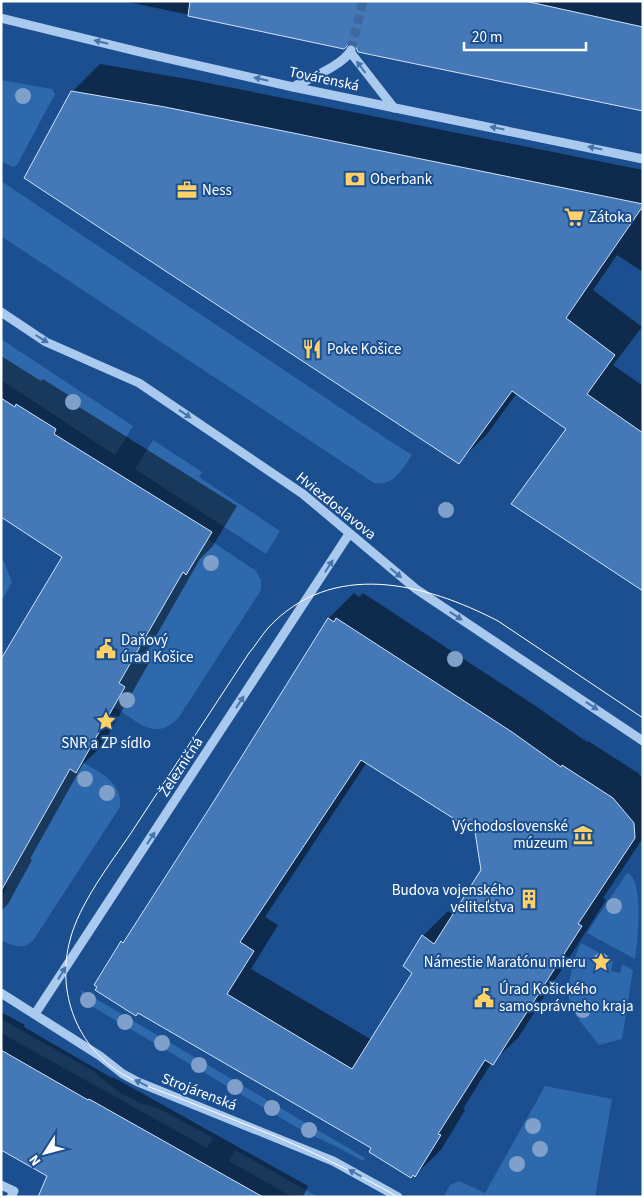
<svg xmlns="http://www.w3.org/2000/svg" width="644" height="1198" viewBox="0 0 644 1198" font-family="'Source Sans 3',sans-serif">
  <rect width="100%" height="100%" fill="#1b4f8f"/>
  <g fill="#2e69ad">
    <polygon points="1,80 52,89 55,94 17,165 13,167 1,161"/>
    <path d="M1,181L390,441L412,455C402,470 394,486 374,483L1,236Z"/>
    <polygon points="1,339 133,426 115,455 1,380"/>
    <polygon points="153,440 202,472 199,477 280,531 266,554 135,469"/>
    <path d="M208,539L256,571L261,580V590L179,717C156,743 137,721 114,707L119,683L183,572L186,574Z"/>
    <polygon points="1,559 4,562 12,582 1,602"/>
    <path d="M82,762C100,772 123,783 120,807L34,939C24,951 14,946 1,940V898L7,887L5,885L70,769L76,773Z"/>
    <path d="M627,873C644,878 638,939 635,959L587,933Z"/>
    <path d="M581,943L613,960L611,971L620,973L622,964L633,970L622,1039L599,1045C590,1033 578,1020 571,1007C564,993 574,956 581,943Z"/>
    <polygon points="81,990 365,1158 363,1161 339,1148 303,1131 83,1001"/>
    <polygon points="1,1019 90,1069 119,1092 143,1104 158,1108 213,1138 207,1148 1,1033"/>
    <polygon points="545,1086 612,1099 595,1197 444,1196 450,1185 459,1181 485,1193"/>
    <polygon points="235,1150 318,1197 292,1197 229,1161"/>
  </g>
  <g fill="#0007" fill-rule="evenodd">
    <polygon points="123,1 643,1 643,110 357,46 352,43 348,43 344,47"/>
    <polygon points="100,64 193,80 643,170 643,272 617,255 593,290 642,327 613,365 643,386 643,590 568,429 517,393 487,434 459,462 72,92"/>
    <polygon points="1,356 41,381 43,379 81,403 79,407 237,506 212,547 200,559 144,657 150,661 102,746 83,764 30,859 32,860 8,904 1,911 1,662 64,556 1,516"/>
    <path d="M354,593L359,597L363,593L537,707L587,742L588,741L638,773L643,779V838L603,898L606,900L518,1038L492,1062L463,1109L465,1110L441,1150L415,1175L373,1148L138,1012L122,942L130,935L215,802L329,618ZM367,762L476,832L483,870L454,915L448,911L423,936L414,972L372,1040L251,969L278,925L265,917Z"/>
    <polygon points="1,1012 25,1025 24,1027 112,1078 113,1077 308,1186 303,1197 39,1197 48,1175 1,1149"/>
  </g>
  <g fill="#4478b7" stroke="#cfe3fa" fill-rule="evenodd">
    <polygon points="190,1 525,1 643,27 643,111 358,52 356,47 352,44 348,45 344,49 188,16"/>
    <polygon points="71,91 165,107 643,204 643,206 566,318 615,355 587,394 643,433 643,591 511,504 566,429 512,391 459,464 24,178"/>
    <polygon points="1,398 15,407 16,404 56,429 54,434 212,532 186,575 183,572 119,683 125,687 98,734 76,773 70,769 1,891 1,659 62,557 1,517"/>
    <path d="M328,618L334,622L336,618L512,732L561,767L562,765L613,798L634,823L635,838L578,924L582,926L493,1065L485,1060L438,1134L441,1135L415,1177L413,1175L411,1178L369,1152L371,1148L138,1013L136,1016L95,990L97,987L94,985L121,941L123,943L214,801ZM361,760L475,832L481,870L434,944L422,935L403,966L412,973L352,1069L227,994L254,951L240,942Z"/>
    <polygon points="1,1050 88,1100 89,1099 263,1197 38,1197 47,1176 1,1150"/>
  </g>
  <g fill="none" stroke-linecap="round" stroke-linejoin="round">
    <polyline stroke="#3d69a0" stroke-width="9" stroke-dasharray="9 4.5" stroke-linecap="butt" points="351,50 363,1"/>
    <g stroke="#a9c9ee" stroke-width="9">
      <polyline points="1,18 148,54 293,87 643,159"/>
      <polyline points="351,53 394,108"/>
      <path d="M293,87C308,79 344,65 351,50"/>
      <polyline points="1,312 46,342 139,383 303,494 416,589 643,741"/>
      <polyline points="1,993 100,1056 123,1074 138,1082 333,1161 398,1197"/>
      <polyline points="35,1014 349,534"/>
      <polyline points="1,1185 14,1191 11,1197"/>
    </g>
    <path stroke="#fff" stroke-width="1" d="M398,1197C352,1171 306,1148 257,1129C231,1119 205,1108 179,1098C160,1091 142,1085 124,1075C77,1048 56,992 70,940C79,904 110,864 131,833C170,773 210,713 249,653C256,645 261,636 268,628C332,559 425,583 498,621L643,718"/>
  </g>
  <g fill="#7ea0ca">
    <circle cx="23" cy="96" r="8"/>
    <circle cx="73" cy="402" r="8"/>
    <circle cx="446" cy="510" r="8"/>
    <circle cx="211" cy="563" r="8"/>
    <circle cx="455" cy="659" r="8"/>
    <circle cx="127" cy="700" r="8"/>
    <circle cx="85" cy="779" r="8"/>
    <circle cx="107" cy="793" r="8"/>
    <circle cx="614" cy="906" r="8"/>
    <circle cx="601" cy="961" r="8"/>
    <circle cx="88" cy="1000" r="8"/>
    <circle cx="583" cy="1010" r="8"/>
    <circle cx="125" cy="1022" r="8"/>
    <circle cx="162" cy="1043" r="8"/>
    <circle cx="199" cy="1065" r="8"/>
    <circle cx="235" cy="1087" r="8"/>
    <circle cx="272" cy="1108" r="8"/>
    <circle cx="533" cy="1126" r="8"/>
    <circle cx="309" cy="1130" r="8"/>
    <circle cx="540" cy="1149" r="8"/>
    <circle cx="517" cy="1164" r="8"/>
  </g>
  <defs><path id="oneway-solid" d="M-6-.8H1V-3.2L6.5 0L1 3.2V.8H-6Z" transform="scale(1.25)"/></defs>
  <g fill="#4674ac">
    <use href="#oneway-solid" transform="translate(101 42) rotate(-166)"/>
    <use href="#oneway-solid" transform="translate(361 67) rotate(-127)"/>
    <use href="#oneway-solid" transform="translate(261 79) rotate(-167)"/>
    <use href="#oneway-solid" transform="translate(497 128) rotate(-169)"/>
    <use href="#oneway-solid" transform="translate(595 148) rotate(-168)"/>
    <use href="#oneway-solid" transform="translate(42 339) rotate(32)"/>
    <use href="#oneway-solid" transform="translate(185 414) rotate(34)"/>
    <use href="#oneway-solid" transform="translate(329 566) rotate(-57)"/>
    <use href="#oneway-solid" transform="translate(396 573) rotate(40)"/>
    <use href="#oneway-solid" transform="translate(456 616) rotate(33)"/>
    <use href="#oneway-solid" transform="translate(240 702) rotate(-57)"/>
    <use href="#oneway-solid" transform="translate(592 706) rotate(33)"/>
    <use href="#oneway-solid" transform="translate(151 838) rotate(-57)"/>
    <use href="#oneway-solid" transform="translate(62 973) rotate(-58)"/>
    <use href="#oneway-solid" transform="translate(141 1083) rotate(-154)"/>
    <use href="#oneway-solid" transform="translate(355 1173) rotate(-152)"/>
  </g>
  <defs>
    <symbol id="bank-bare" viewBox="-9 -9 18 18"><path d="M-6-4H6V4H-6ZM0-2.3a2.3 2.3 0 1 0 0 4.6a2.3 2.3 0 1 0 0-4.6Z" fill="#ffd166" stroke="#1b4f8f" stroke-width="2.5" paint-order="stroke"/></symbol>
    <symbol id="office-bare" viewBox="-9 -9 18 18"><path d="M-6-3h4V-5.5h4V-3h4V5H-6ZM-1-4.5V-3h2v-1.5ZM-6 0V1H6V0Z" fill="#ffd166" stroke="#1b4f8f" stroke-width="2.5" paint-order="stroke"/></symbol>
    <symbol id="supermarket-bare" viewBox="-9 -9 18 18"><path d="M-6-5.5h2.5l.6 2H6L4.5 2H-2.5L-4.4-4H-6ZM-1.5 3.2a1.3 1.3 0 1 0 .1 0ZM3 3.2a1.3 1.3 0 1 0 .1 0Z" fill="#ffd166" stroke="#1b4f8f" stroke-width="2.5" paint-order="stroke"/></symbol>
    <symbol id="restaurant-bare" viewBox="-9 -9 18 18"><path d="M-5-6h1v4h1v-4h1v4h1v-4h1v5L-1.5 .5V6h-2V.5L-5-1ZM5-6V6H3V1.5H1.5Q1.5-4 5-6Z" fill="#ffd166" stroke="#1b4f8f" stroke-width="2.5" paint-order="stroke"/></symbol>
    <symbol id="civic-bare" viewBox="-9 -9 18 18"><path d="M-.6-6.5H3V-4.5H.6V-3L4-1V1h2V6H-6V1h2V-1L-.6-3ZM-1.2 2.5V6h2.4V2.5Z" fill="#ffd166" stroke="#1b4f8f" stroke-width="2.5" paint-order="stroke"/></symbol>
    <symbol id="sight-bare" viewBox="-9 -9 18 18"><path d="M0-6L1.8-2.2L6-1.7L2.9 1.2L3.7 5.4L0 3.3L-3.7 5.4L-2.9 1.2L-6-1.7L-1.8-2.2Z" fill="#ffd166" stroke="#1b4f8f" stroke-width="2.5" paint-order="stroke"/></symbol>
    <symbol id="museum-bare" viewBox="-9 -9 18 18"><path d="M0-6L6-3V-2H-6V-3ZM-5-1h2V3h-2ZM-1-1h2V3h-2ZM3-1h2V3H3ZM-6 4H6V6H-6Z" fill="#ffd166" stroke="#1b4f8f" stroke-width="2.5" paint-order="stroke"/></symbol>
    <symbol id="building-bare" viewBox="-9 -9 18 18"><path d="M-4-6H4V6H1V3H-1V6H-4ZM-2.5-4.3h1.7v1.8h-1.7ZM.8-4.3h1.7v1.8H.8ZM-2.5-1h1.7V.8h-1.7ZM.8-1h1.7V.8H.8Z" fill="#ffd166" stroke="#1b4f8f" stroke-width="2.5" paint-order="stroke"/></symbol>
  </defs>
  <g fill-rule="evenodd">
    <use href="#bank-bare" x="341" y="165" width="28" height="28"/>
    <use href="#office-bare" x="173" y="176" width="28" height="28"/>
    <use href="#supermarket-bare" x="560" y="203" width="28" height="28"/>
    <use href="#restaurant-bare" x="298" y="335" width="28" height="28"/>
    <use href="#civic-bare" x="92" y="635" width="28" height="28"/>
    <use href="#sight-bare" x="92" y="707" width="28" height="28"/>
    <use href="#museum-bare" x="569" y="821" width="28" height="28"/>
    <use href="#building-bare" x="515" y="885" width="28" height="28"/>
    <use href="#sight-bare" x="587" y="948" width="28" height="28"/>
    <use href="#civic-bare" x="470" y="984" width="28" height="28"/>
  </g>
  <g text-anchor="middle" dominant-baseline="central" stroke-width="4" stroke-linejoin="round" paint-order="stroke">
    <g font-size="15" fill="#fff" stroke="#1b4f8f">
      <text transform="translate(324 79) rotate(12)">Továrenská</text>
      <text transform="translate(336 506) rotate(39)">Hviezdoslavova</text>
      <text transform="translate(181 767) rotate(-57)">Železničná</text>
      <text transform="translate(199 1092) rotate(21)">Strojárenská</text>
    </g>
    <g font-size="15" fill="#fff" stroke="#1b4f8f" text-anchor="start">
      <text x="370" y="179">Oberbank</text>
      <text x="202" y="190">Ness</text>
      <text x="589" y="217">Zátoka</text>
      <text x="327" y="349">Poke Košice</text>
      <text x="121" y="640">Daňový<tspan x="121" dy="17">úrad Košice</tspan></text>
      <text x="106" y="743" text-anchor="middle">SNR a ZP sídlo</text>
      <text x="568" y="826" text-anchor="end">Východoslovenské<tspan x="568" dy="17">múzeum</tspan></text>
      <text x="514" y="890" text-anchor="end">Budova vojenského<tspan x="514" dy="17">veliteľstva</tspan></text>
      <text x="586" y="962" text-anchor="end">Námestie Maratónu mieru</text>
      <text x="499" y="989">Úrad Košického<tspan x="499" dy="17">samosprávneho kraja</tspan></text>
    </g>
  </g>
  <rect width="644" height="1198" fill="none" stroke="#ffffff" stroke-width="5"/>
  <g transform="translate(45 1153) rotate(234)" stroke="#1b4f8f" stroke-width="4" paint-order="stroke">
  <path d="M0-4L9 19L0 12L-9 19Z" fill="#ffffff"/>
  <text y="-8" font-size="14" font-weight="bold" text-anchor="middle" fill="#ffffff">N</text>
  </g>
  <path d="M464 42v8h122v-8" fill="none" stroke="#ffffff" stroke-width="2.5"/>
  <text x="472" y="42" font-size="15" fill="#ffffff" stroke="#1b4f8f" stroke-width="4" paint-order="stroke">20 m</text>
</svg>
